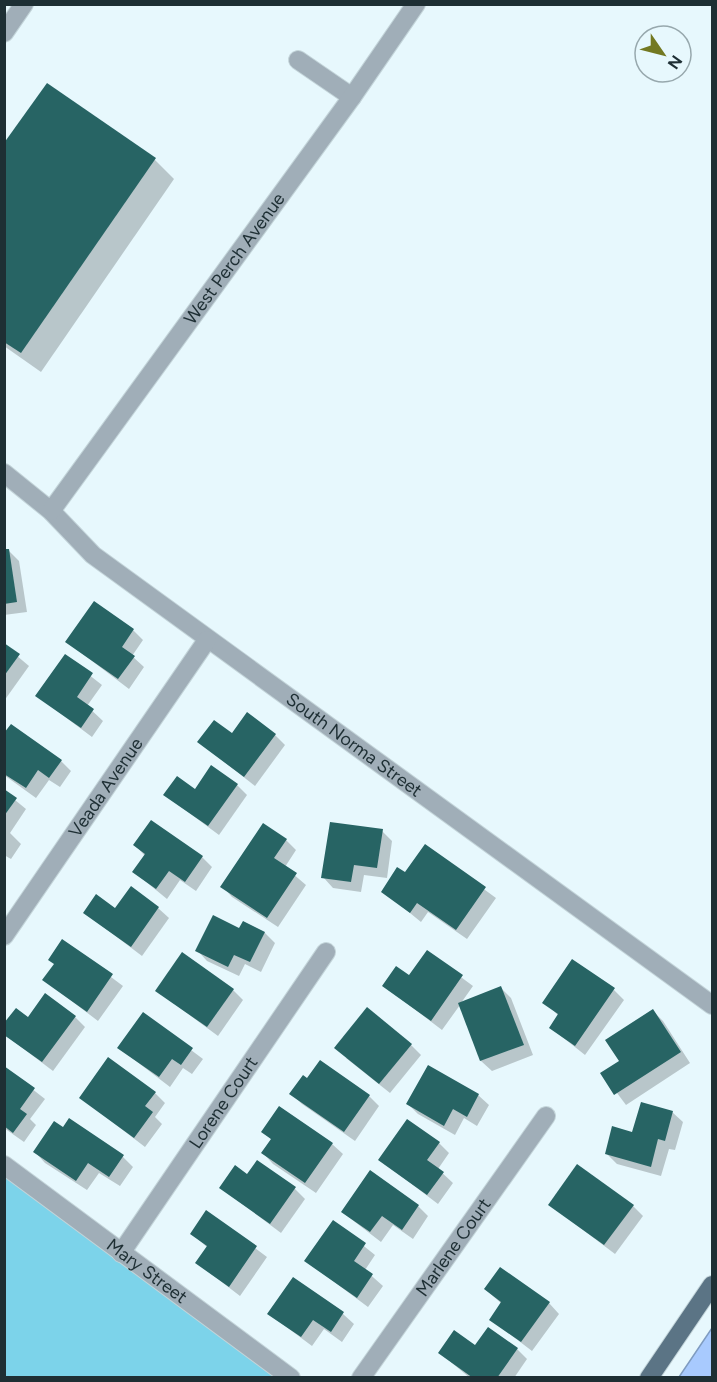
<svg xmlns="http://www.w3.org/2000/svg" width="717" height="1382" viewBox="0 0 717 1382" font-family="Figtree,sans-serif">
  <rect width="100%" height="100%" fill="#e7f8fd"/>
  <polygon fill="#7cd3ea" points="5,1177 278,1377 5,1377"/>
  <polygon fill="#a8cafe" stroke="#7f9cc1" stroke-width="1.5" points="712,1328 712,1377 679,1377"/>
  <g fill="#0003">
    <polygon points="4,146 155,160 174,179 41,372 4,346"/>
    <polygon points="8,550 19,561 27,612 4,615 4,551"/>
    <polygon points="133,630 143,640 132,656 144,667 129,689 67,642"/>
    <polygon points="4,645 29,666 4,701"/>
    <polygon points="65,656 102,685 87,706 103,721 92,737 37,696"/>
    <polygon points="4,735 61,761 71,771 60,787 49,780 36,798 4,775"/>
    <polygon points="232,735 275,735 285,745 255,786 199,742"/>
    <polygon points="237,785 247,795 219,835 165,795"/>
    <polygon points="4,791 26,809 10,833 21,844 11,859 4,855"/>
    <polygon points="382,831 392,841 387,878 364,875 361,892 333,888 323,877"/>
    <polygon points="286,840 296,850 285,867 306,885 278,927 232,897 222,886"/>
    <polygon points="135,845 202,857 212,867 196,891 180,880 167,899 134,872 145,856"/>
    <polygon points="425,846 496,898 467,939 428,912 421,922 383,891 405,875"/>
    <polygon points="158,908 169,918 142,956 85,913"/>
    <polygon points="243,923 265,933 275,943 261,972 245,964 239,976 207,961 197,950 240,930"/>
    <polygon points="63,941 123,986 98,1021 44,980 55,965"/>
    <polygon points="427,952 473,986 461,1003 501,988 511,998 533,1055 492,1071 481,1061 460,1005 442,1030 384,986 410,977"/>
    <polygon points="233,990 243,1000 218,1036 157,991"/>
    <polygon points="614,990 624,1000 585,1055 551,1028 559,1016 544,1002"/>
    <polygon points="653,1011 663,1021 690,1063 626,1105 602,1073 621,1061"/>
    <polygon points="143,1014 203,1059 192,1074 183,1068 170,1087 119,1048"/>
    <polygon points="75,1017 85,1027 53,1071 4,1034 29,1019"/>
    <polygon points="411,1045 421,1055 390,1093 346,1058"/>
    <polygon points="4,1067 45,1099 30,1119 36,1125 24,1142 4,1128"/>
    <polygon points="428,1067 478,1095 489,1105 477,1126 464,1118 455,1135 418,1114 408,1104"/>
    <polygon points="155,1093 165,1103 155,1117 162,1124 145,1147 81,1098"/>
    <polygon points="291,1094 369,1096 379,1106 355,1141 302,1104"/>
    <polygon points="280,1108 332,1144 343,1154 316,1193 273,1164 263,1153 272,1140 263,1132"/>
    <polygon points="672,1112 683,1122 675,1150 669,1149 661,1176 617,1164 606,1153 633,1134"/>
    <polygon points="69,1120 123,1157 133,1167 120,1186 99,1173 87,1190 45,1163 35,1152 63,1129"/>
    <polygon points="439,1143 449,1153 438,1169 453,1183 438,1204 380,1160"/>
    <polygon points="248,1176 295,1189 305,1199 281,1233 221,1188"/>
    <polygon points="550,1205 633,1206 643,1216 615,1254"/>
    <polygon points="418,1206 428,1216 413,1239 393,1225 381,1242 342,1212"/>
    <polygon points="207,1212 267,1257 240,1296 197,1263 208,1248 192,1234"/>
    <polygon points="334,1222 375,1255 365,1270 383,1286 368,1307 306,1261"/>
    <polygon points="293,1279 343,1314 354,1324 342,1342 324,1329 312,1346 269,1314"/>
    <polygon points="485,1289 549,1303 559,1314 532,1351 491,1320 502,1304"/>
    <polygon points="517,1349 527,1359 514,1378 470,1378 440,1353"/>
  </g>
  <g fill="#276464">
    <polygon points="47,83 156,158 21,353 4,342 4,143"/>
    <polygon points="4,549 9,549 17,602 4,604"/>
    <polygon points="94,601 134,629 122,647 135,656 118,679 65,642"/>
    <polygon points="4,643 20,654 4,676"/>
    <polygon points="65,654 93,673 77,697 94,709 81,728 35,696"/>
    <polygon points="247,712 276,734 244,777 197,742 214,720 232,733"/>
    <polygon points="11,724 62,760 49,778 38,770 26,788 4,774 4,733"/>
    <polygon points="211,765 238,784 208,826 163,795 177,776 195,789"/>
    <polygon points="4,789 17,798 4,816"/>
    <polygon points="151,820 203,856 185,882 169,871 156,889 132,872 145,854 133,845"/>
    <polygon points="330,822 383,829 377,868 354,865 351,882 321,878"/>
    <polygon points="263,823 287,839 274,858 297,873 267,918 220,887"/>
    <polygon points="425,844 486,887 456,930 417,903 410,913 381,892 397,867 405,872"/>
    <polygon points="131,886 159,907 131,947 83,913 96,894 115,908"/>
    <polygon points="213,915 239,928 243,921 265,932 250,962 234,955 228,967 195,951"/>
    <polygon points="62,939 113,974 87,1012 42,980 54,964 48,960"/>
    <polygon points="427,950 463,975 431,1021 382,986 396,966 409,975"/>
    <polygon points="182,952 234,989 207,1027 155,991"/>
    <polygon points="572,959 615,988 575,1046 549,1028 558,1014 542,1003"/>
    <polygon points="501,986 524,1045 480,1061 458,1003"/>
    <polygon points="45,993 76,1016 42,1062 4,1035 4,1023 16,1008 28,1017"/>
    <polygon points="367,1007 412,1044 379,1084 334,1048"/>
    <polygon points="653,1009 681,1052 614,1095 600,1073 619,1061 605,1040"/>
    <polygon points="143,1012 193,1048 181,1065 172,1059 159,1077 117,1048"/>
    <polygon points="108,1057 156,1092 145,1106 153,1112 134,1138 79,1098"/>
    <polygon points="320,1060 370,1095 344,1132 289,1094 303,1075 307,1078"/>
    <polygon points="428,1065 479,1094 467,1117 453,1109 444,1126 406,1104"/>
    <polygon points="4,1066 35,1088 20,1109 27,1114 13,1133 4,1126"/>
    <polygon points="641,1102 673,1111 665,1141 658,1139 651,1167 605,1154 612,1126 632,1132"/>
    <polygon points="279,1106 333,1143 305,1183 261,1153 271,1139 261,1132"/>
    <polygon points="69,1118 124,1155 109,1177 88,1163 76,1181 33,1152 54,1121 63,1127"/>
    <polygon points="407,1119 440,1142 427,1160 444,1172 427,1195 378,1160"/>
    <polygon points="257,1160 296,1187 270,1224 219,1188 235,1165 247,1174"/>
    <polygon points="577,1164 634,1205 604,1245 548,1205"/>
    <polygon points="370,1170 419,1205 402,1230 382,1216 370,1232 341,1212"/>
    <polygon points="206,1210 257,1246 229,1287 195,1263 207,1246 190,1234"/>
    <polygon points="333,1220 366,1243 354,1261 373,1274 357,1298 304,1261"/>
    <polygon points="500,1267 550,1302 521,1342 489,1320 501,1302 484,1289"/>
    <polygon points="293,1277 344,1312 331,1332 313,1320 301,1337 267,1314"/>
    <polygon points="488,1327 518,1348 497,1378 473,1378 438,1353 454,1330 475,1345"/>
  </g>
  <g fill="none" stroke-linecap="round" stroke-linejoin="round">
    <defs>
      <g id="minor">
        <polyline points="4,33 24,4"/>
        <polyline points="298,60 352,97"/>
        <path id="s1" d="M4,473L51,511L93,555L712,1005"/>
        <path id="s2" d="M51,511L352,97L416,4"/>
        <path id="s3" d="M4,936L207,640"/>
        <path id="s4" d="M4,1165L291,1378"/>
        <path id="s5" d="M121,1253L326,952"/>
        <path id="s6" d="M361,1378L546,1116"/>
      </g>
      <polyline id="major" points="649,1378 712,1285"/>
    </defs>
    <use href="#minor" stroke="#c3d4d9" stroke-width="20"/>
    <use href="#major" stroke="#c3d4d9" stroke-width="20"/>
    <use href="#minor" stroke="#a0aeb8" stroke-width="18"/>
    <use href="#major" stroke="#5b7485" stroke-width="18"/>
  </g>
  <g text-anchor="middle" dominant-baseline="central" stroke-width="6" stroke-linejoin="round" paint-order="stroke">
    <g font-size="18" fill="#1e2f34" stroke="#e7f8fd">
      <text stroke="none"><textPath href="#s2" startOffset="312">West Perch Avenue</textPath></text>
      <text stroke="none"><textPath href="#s1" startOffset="444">South Norma Street</textPath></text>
      <text stroke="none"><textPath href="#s3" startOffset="180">Veada Avenue</textPath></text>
      <text stroke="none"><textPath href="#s5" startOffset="182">Lorene Court</textPath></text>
      <text stroke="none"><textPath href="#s6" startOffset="160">Marlene Court</textPath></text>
      <text stroke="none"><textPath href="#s4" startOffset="178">Mary Street</textPath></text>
    </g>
  </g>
  <rect width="717" height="1382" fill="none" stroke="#1e2f34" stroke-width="12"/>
  <g transform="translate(663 54) rotate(125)"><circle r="28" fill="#e7f8fd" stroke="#97a8ad" stroke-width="1.5"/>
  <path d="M0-4.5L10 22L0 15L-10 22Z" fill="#737922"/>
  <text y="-9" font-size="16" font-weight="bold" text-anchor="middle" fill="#1e2f34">N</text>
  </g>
</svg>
